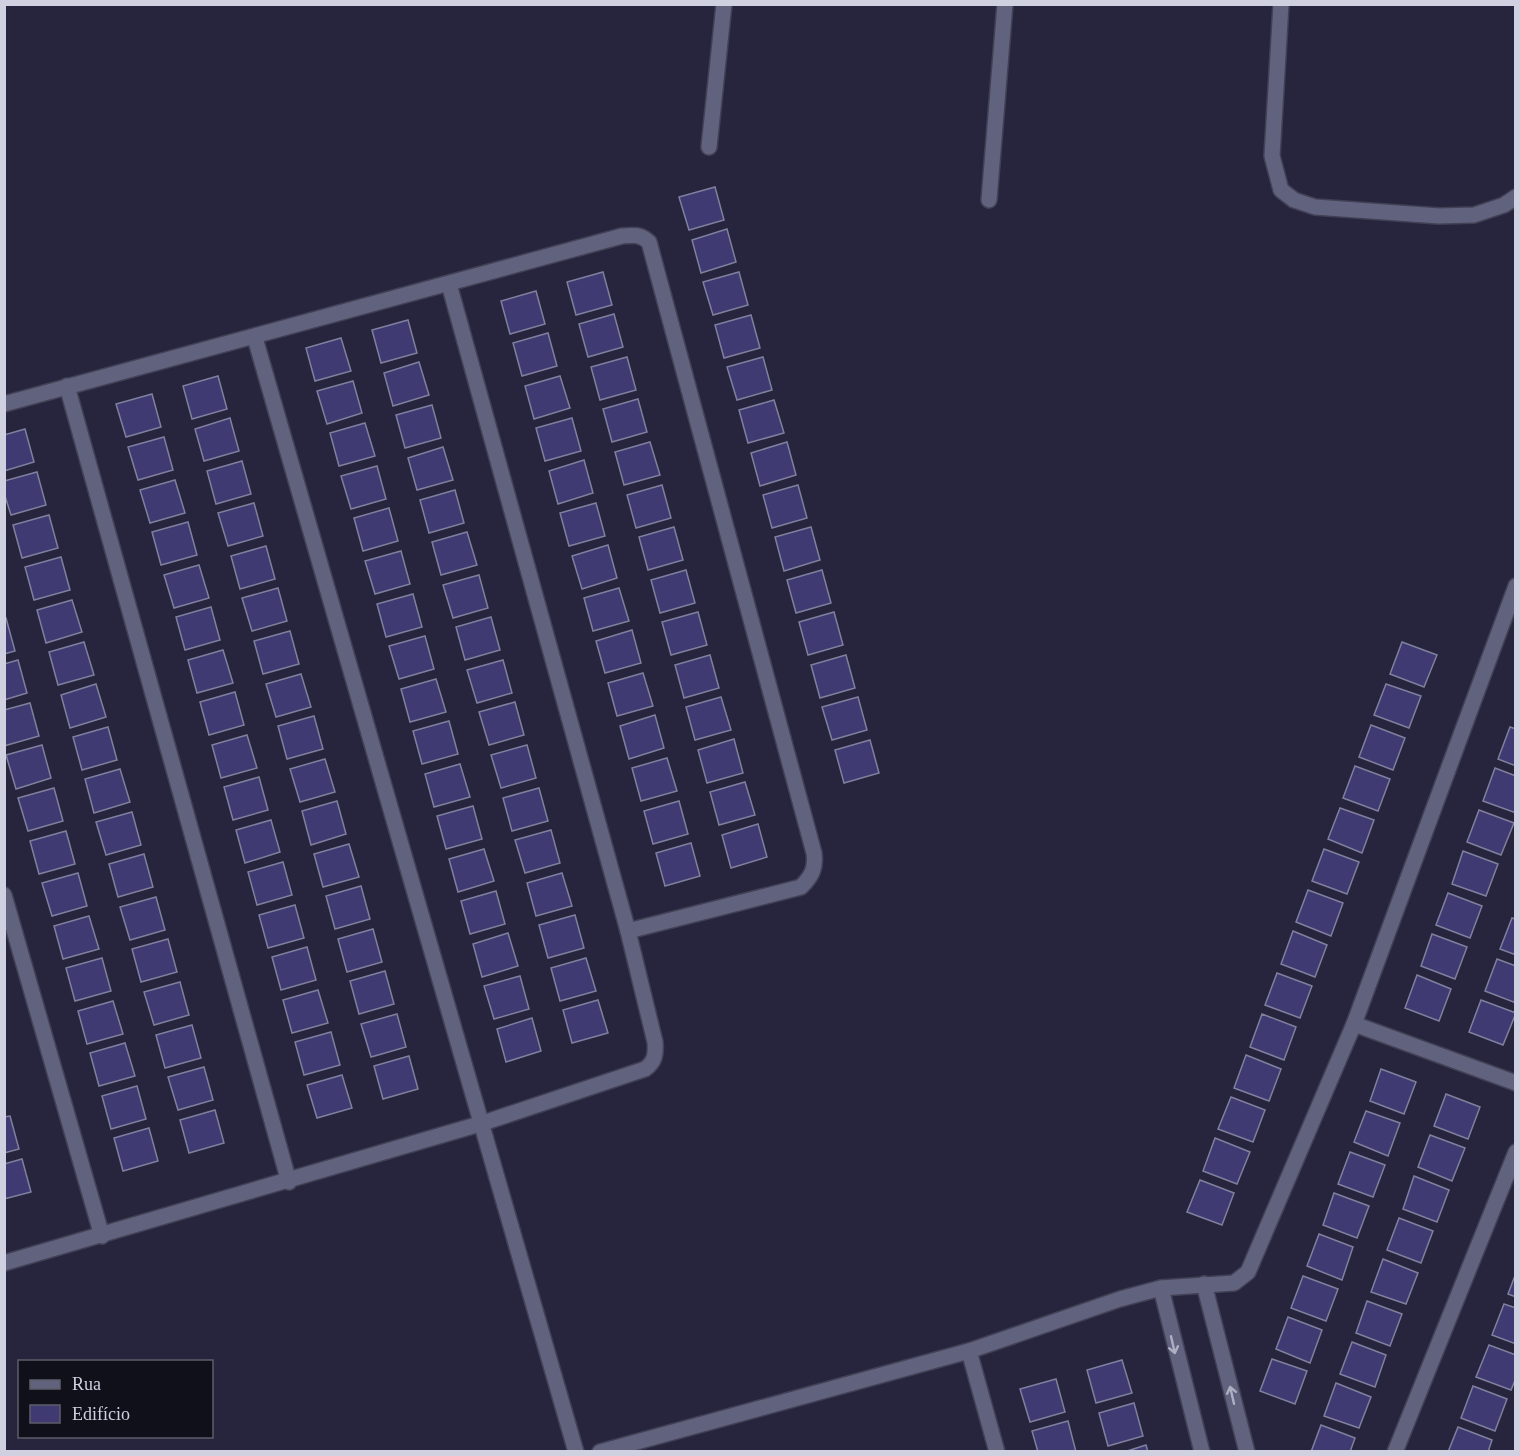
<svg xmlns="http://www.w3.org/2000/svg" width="1520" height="1456" viewBox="0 0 1520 1456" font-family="Georgia,serif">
  <rect width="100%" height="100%" fill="#26253d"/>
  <g fill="#3f3a72" stroke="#7f809d" stroke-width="1.5">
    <polygon points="715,187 724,220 689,230 679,197"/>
    <polygon points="727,229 736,262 701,273 692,240"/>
    <polygon points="603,272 612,305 576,315 567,282"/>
    <polygon points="739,272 748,305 713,315 703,282"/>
    <polygon points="536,291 545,324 510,334 501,301"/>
    <polygon points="614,314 623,347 588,357 579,324"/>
    <polygon points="751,315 760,348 724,358 715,325"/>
    <polygon points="408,320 417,353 381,363 372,330"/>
    <polygon points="548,333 557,366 522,376 513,343"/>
    <polygon points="341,338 351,371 315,381 306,348"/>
    <polygon points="627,357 636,390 600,400 591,367"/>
    <polygon points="763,357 772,390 737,400 727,367"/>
    <polygon points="419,362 429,395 393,406 384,373"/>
    <polygon points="218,376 227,409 192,419 183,386"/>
    <polygon points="560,376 570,408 534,419 525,386"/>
    <polygon points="353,381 362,413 327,424 317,391"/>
    <polygon points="152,394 161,427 126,437 116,404"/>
    <polygon points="638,399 647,432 612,442 603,409"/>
    <polygon points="774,400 784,433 748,443 739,410"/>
    <polygon points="432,405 441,438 405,448 396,415"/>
    <polygon points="230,418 239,451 204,461 195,429"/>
    <polygon points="572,418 581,451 545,461 536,428"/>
    <polygon points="365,423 375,456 339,466 330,433"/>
    <polygon points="25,429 34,462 4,471 4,435"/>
    <polygon points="164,437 173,470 138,480 128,447"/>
    <polygon points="650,442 660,475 624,485 615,452"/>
    <polygon points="787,442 796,475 760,486 751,453"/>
    <polygon points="443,447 453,480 417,490 408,458"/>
    <polygon points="584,460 593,493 558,504 549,471"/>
    <polygon points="242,461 251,494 216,504 207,471"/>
    <polygon points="377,466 386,499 351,509 341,476"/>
    <polygon points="37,472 46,505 11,515 4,493 4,481"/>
    <polygon points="175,480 185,513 150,523 140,490"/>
    <polygon points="662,485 671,518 636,528 627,495"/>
    <polygon points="798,485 807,518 772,528 763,495"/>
    <polygon points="455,490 464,523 429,533 420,500"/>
    <polygon points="254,503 263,536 228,546 218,513"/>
    <polygon points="596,503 605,536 569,546 560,513"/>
    <polygon points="389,508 398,541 363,551 354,518"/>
    <polygon points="49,515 58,548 22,558 13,525"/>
    <polygon points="188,522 197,555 161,565 152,532"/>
    <polygon points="674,527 683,560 648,570 639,537"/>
    <polygon points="811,527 820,560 784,571 775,537"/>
    <polygon points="467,532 477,565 441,575 432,542"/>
    <polygon points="608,545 617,578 582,589 572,556"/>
    <polygon points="266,546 275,579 240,589 231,556"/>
    <polygon points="401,551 410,584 375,594 365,561"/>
    <polygon points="61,557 70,590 34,600 25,567"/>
    <polygon points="199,565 209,598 174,608 164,575"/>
    <polygon points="686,570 695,603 660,613 651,580"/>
    <polygon points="822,570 831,603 796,613 787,580"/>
    <polygon points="479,575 488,608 453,618 443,585"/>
    <polygon points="278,588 287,621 252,631 242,598"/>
    <polygon points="619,588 629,621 593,631 584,598"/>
    <polygon points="413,594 422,627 386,637 377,604"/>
    <polygon points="72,600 82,632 46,643 37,610"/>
    <polygon points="211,607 220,640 185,650 176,617"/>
    <polygon points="698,612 707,645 671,655 662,622"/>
    <polygon points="834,612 843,645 808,655 799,622"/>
    <polygon points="491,617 500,650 465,660 456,627"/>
    <polygon points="6,618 15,651 4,654 4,619"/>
    <polygon points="632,630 641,663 605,673 596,641"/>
    <polygon points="290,631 299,664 263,674 254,641"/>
    <polygon points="425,636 434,669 399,679 389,646"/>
    <polygon points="84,642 94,675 58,685 49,652"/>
    <polygon points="1402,642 1437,655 1424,687 1390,674"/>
    <polygon points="223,650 233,683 197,693 188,660"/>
    <polygon points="710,655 719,688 684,698 675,665"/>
    <polygon points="846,655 855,688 820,698 811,665"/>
    <polygon points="18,660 27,693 4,700 4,664"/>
    <polygon points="503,660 512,693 477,703 467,670"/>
    <polygon points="643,673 653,706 617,716 608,683"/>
    <polygon points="301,674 311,707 276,717 266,684"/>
    <polygon points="436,679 446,712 410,722 401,689"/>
    <polygon points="96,684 106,717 70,728 61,695"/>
    <polygon points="1386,684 1421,696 1409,728 1374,715"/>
    <polygon points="235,692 244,725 209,735 200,702"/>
    <polygon points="721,697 731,730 695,740 686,707"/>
    <polygon points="858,697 867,730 832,740 822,707"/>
    <polygon points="515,702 524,735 489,745 479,712"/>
    <polygon points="30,703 39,736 4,746 4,710"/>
    <polygon points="655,715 664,748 629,759 620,726"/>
    <polygon points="314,716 323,749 287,759 278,726"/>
    <polygon points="449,721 458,754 422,764 413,731"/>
    <polygon points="1371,725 1405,738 1393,770 1359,757"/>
    <polygon points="108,727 117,760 82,770 73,737"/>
    <polygon points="1510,727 1516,729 1516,766 1498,759"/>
    <polygon points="247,735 257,768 221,778 212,745"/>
    <polygon points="734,739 743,773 707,783 698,750"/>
    <polygon points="870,740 879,773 844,783 835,750"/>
    <polygon points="42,745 51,778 16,789 6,755"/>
    <polygon points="527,745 536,778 501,788 491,755"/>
    <polygon points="667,758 677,791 641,801 632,768"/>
    <polygon points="325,759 335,792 300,802 290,769"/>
    <polygon points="460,764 470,797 434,807 425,774"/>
    <polygon points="1355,766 1390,779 1378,811 1343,798"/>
    <polygon points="1495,768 1516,776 1516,813 1483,801"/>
    <polygon points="120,769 130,802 94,813 85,779"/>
    <polygon points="259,777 268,810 233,820 224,787"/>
    <polygon points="745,782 755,815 719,825 710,792"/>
    <polygon points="54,788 63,821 28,831 18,798"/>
    <polygon points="539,788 548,821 512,831 503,798"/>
    <polygon points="337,801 346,834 311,845 302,811"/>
    <polygon points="679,801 688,834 653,844 644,811"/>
    <polygon points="473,806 482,839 446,849 437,816"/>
    <polygon points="1340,808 1374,820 1362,853 1328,839"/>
    <polygon points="1479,810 1514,823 1501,855 1467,842"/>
    <polygon points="132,812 141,845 106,855 96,822"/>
    <polygon points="271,820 280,852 245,863 236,830"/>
    <polygon points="758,824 767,857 731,868 722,835"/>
    <polygon points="551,830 560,863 525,873 515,840"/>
    <polygon points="66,831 75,864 39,874 30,841"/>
    <polygon points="691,843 700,876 665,886 656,853"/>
    <polygon points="349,844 359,877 323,887 314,854"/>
    <polygon points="484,849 494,881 458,892 449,859"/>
    <polygon points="1324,849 1359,862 1347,894 1312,881"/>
    <polygon points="1463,851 1498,864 1486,896 1452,884"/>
    <polygon points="144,854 153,887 118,897 109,864"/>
    <polygon points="283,862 292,895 257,905 248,872"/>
    <polygon points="78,873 87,906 52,916 42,883"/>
    <polygon points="562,873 572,906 536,916 527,883"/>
    <polygon points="361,886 370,919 335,929 326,896"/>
    <polygon points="1308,890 1343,903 1331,936 1296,922"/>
    <polygon points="496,891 505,924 470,934 461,901"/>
    <polygon points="1448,893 1482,906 1470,938 1436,925"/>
    <polygon points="156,897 165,930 130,940 120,907"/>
    <polygon points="295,905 304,938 268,948 259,915"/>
    <polygon points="575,915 584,948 548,958 539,925"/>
    <polygon points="89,916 99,949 63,959 54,926"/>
    <polygon points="1512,918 1516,919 1516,955 1500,949"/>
    <polygon points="373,929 382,962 347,972 338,939"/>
    <polygon points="1293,931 1327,945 1315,977 1281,964"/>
    <polygon points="508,933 518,966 482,977 473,944"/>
    <polygon points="1432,934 1467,947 1455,979 1421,966"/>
    <polygon points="168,939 177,972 141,982 132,949"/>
    <polygon points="307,947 316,980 281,990 272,957"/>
    <polygon points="102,958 111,991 75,1001 66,968"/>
    <polygon points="586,958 596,991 560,1001 551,968"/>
    <polygon points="1497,959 1516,966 1516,1003 1485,991"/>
    <polygon points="385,971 394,1004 359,1014 350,981"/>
    <polygon points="1277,973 1312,986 1300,1018 1265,1005"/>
    <polygon points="1417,975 1451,989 1439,1021 1405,1008"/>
    <polygon points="520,976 529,1009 494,1019 484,986"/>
    <polygon points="180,982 189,1015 154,1025 144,992"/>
    <polygon points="318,990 328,1023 292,1033 283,1000"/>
    <polygon points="598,1000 608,1033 572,1043 563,1010"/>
    <polygon points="1481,1000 1516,1013 1503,1045 1469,1032"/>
    <polygon points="113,1001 123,1034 87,1044 78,1011"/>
    <polygon points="397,1014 406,1047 371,1057 361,1024"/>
    <polygon points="1262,1014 1296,1027 1284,1060 1250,1047"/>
    <polygon points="532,1018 541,1051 506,1062 497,1029"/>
    <polygon points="192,1025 201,1058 165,1068 156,1035"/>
    <polygon points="331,1032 340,1065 304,1075 295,1042"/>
    <polygon points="125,1043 135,1076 99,1086 90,1053"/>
    <polygon points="1246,1055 1281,1069 1269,1101 1234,1088"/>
    <polygon points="409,1056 418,1089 383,1099 374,1066"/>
    <polygon points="204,1067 213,1100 178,1110 168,1077"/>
    <polygon points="1381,1069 1416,1082 1404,1114 1370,1101"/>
    <polygon points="342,1075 352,1108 317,1118 307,1085"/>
    <polygon points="137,1086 146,1119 111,1129 102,1096"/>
    <polygon points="1446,1094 1480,1107 1468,1139 1434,1126"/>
    <polygon points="1231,1097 1265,1110 1253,1142 1218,1129"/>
    <polygon points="215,1110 224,1143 189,1153 180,1120"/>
    <polygon points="1366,1111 1400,1123 1388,1156 1354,1142"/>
    <polygon points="10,1116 19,1149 4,1153 4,1117"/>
    <polygon points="149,1128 158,1161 123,1171 114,1138"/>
    <polygon points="1430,1135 1465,1148 1452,1181 1418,1167"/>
    <polygon points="1215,1138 1250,1152 1237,1184 1203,1171"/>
    <polygon points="1350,1152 1385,1165 1373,1197 1338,1184"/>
    <polygon points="22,1159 31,1192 4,1199 4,1164"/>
    <polygon points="1414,1176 1449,1190 1437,1222 1403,1209"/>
    <polygon points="1200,1180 1234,1193 1222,1225 1187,1212"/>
    <polygon points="1334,1193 1369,1206 1357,1238 1323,1225"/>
    <polygon points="1399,1218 1433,1231 1421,1263 1387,1250"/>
    <polygon points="1319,1234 1353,1247 1342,1280 1307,1266"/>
    <polygon points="1383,1259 1418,1273 1406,1304 1371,1292"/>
    <polygon points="1516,1273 1516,1297 1508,1294"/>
    <polygon points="1303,1276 1338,1289 1326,1321 1291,1308"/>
    <polygon points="1367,1301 1402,1314 1390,1346 1356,1333"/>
    <polygon points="1504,1304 1516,1308 1516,1344 1492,1335"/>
    <polygon points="1288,1317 1322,1330 1310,1363 1276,1349"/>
    <polygon points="1352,1342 1386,1355 1375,1387 1340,1374"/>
    <polygon points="1489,1345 1516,1355 1516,1378 1511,1390 1476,1377"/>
    <polygon points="1272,1359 1307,1371 1295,1404 1260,1391"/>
    <polygon points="1122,1360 1132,1393 1096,1403 1087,1370"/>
    <polygon points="1056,1379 1065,1412 1030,1422 1020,1389"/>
    <polygon points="1336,1383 1371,1397 1359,1428 1324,1416"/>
    <polygon points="1473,1386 1507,1399 1495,1431 1461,1418"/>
    <polygon points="1134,1403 1143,1436 1108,1446 1099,1413"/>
    <polygon points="1068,1421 1076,1452 1038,1452 1032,1431"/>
    <polygon points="1321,1425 1355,1438 1350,1452 1311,1452"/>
    <polygon points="1458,1427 1492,1440 1488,1452 1448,1452"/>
    <polygon points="1146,1445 1148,1452 1124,1452"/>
  </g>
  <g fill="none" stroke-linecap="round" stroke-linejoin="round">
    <defs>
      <g id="minor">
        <polyline points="1281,4 1272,156 1281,190 1294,200 1315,207 1439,216 1474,215 1504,205 1516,197"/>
        <polyline points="709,147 724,4"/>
        <polyline points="989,200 1005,4"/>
        <polyline points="255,338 576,1452"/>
        <polyline points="67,386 289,1182"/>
        <path d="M4,404L622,236C633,235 640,234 649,242L814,853C816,868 812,876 801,887L628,931"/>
        <polyline points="4,895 102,1236"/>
        <polyline points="1354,1024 1516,1083"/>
        <path d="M4,1263L483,1123L645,1069C655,1062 656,1054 655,1042L628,931L449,284"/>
        <polyline points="1204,1284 1247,1452"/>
        <polyline points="1161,1288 1202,1452"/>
        <polyline points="969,1351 997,1452"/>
        <polyline points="600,1452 969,1351 1120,1299 1161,1288 1234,1283 1248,1272 1354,1024 1516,586"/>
        <polyline points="1395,1452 1516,1152"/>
      </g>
    </defs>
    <use href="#minor" stroke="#414055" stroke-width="18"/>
    <use href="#minor" stroke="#61627e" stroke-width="15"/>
  </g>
  <defs><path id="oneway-shaft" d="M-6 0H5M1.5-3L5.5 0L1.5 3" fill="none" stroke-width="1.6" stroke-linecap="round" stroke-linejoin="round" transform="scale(1.5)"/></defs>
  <g stroke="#aeafc3">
    <use href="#oneway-shaft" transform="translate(1173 1345) rotate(77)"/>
    <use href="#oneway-shaft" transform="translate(1232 1395) rotate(-103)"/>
  </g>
  <rect width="1520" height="1456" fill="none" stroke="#cfd0e0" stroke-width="12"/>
  <rect x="18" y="1360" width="195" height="78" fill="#10101b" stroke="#5c5d6a" stroke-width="1.5"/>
  <rect x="30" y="1380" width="30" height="9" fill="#61627e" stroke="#5c5d6a" stroke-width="1.5"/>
  <text x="72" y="1390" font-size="18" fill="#cfd0e0">Rua</text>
  <rect x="30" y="1405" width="30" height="18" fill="#3f3a72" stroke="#5c5d6a" stroke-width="1.5"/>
  <text x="72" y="1420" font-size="18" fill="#cfd0e0">Edifício</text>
</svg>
